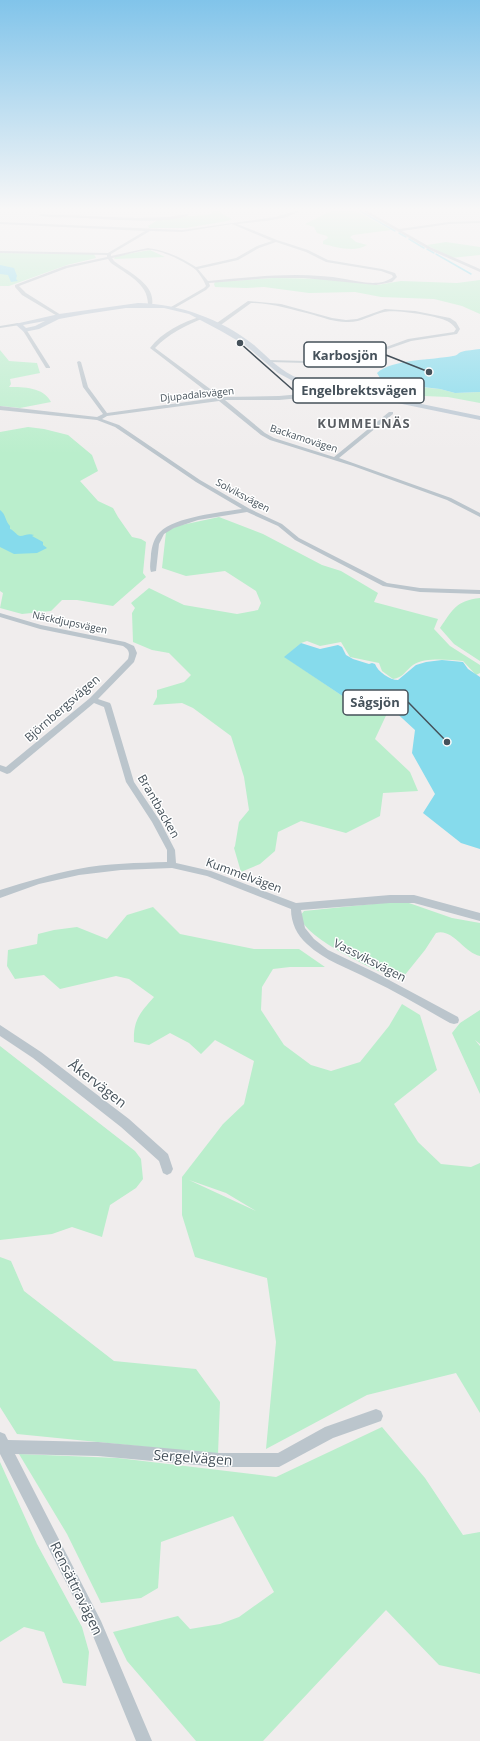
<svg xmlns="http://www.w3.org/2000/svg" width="480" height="1741" viewBox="0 0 480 1741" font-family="'Open Sans',sans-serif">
  <rect width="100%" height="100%" fill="#f0eded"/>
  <g fill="#baeecc" fill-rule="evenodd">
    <polygon points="211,211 220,211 222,214 232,219 227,221 186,228 149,228 148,226 161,218 208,215 213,213"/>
    <path d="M331,211H356L391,230L353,235L350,237L356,242L367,245C355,253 336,247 323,244V241L328,238L327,236L317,233L314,227L305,224Z"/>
    <polygon points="446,242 480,247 480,255 451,258 427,245"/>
    <polygon points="150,250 165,257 114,259 116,256"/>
    <polygon points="0,253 94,254 96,258 67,265 9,286 0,286"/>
    <polygon points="273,278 332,279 377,285 401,281 457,283 480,280 480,314 462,306 434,299 381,297 355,292 309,293 264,287 246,288 215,287 214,284 215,282"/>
    <path d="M0,350L9,361L37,363L40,373L10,379L11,384L9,387C24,387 43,387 51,402L20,408L0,406Z"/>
    <polygon points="397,385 440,389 455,393 480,392 480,403 448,397 424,396 403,393 396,394 394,398 373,394"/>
    <polygon points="28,427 44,429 68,435 92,455 98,471 80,481 98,501 113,508 118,517 132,537 141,539 146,542 143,573 146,577 113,606 77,600 62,600 51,611 22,614 0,608 3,593 0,591 0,432"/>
    <path d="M219,517L263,534L322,565L341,571L378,593L374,602L438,619L434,629L450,646L480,665V673L476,675L463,661C449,660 425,657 413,665C406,670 403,678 393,679L382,671L379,663L350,657L341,642L320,646L307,641L301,643L285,657L344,697L371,698L390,707L375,739L410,772L418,791L383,793L380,816L346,833L301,821L278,832L275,851L260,864L241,872L234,848L235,846L239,822L249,810L244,777L231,736L193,708L182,703L153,705L157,697V690L184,682L191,675L169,653L152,650L133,642L132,613L135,608L131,603L149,588L184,605L237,614L258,610L261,603L256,591L225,571L186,576L162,568L166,532L177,526Z"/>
    <path d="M480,598V661L454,644L440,628C453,609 456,601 480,598Z"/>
    <path d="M392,902L409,903L452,918L480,923V956C464,953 453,928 436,933L425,950L400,981C377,970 305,940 300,916L304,911Z"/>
    <path d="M153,907L180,934L254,949H299L325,967H290L273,969L262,987L261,1010L284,1045L311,1065L331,1071L360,1062L389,1026L402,1004L420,1015L437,1070L394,1104L418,1142L441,1164L471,1167L480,1163V1413L456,1373L367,1395L266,1449L276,1342L267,1278L195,1257L182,1215V1177L223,1124L244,1104L254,1061L215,1040L201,1054L189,1043L170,1033L149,1045L134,1042C133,1020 140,1013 154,997L129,979L116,976L60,989L44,975L15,979L7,966L8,950L37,944L38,934L54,930L77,927L107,939L127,915ZM189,1180L226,1193L256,1211Z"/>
    <polygon points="480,1010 480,1044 475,1040 480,1046 480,1094 452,1033 460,1023"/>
    <polygon points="0,1046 135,1151 141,1159 143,1179 136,1188 110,1205 102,1237 72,1227 52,1234 0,1240"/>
    <polygon points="0,1257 11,1261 24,1291 114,1361 196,1369 220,1402 218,1454 17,1434 0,1407"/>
    <polygon points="382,1427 425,1478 463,1535 480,1532 480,1674 439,1665 386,1610 263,1741 196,1741 127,1661 113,1632 178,1616 190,1629 220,1624 239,1617 274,1592 233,1516 161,1542 158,1588 141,1598 101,1603 67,1534 19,1454 118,1458 276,1477"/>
    <polygon points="0,1462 37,1544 82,1627 89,1652 86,1686 63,1683 44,1632 24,1627 0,1642"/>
  </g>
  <g fill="#86dbec">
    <polygon points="0,265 14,268 17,276 16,279 18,281 11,282 8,275 0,274"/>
    <path d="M480,349V392L455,393L440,389L405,385L395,386L380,378L377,373C392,359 433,360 453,356C457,356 458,353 461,352C467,350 474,350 480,349Z"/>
    <path d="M0,510C6,514 5,521 10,526V529C14,530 16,535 20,536C25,536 28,533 34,535L32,536L43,542V545L47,548L37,553L14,554L0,547Z"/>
    <path d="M301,643L320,649L338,645L342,647L346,655L353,659L369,664L372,663L375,664C378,672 390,680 398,680L416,665L426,662L442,660L463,662L468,669L480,677V849L461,843L423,813L435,794L412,753L415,730L390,707L371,698L344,697L284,657Z"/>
  </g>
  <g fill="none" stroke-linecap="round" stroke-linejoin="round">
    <g stroke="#86dbec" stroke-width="1.5">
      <polyline points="360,211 395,231"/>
      <polyline points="399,233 406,237"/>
      <polyline points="409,239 424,248"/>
      <polyline points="427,249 434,253"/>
      <polyline points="436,254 471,274"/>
    </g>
    <g fill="#bbc5cc" fill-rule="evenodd">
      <path d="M295,211H299C282,222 257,221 237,224L277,240L308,250L328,260L382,269L395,273L397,277L392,282L376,285L304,278H271L209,283L210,286L206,290L173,309L171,307L204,288L206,286C204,280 200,275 196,270C186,262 160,249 148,250C136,251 123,256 112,258L114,261C128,272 156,284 152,305L148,304C148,283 126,274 111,263L108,259L67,268L19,286L26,293L61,315L59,317L22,295L15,287V285L65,266L107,257V255L0,253V251L108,253L145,231L0,224V222L182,230L275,217ZM232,224L272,241L257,246L236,258L196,267C182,258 165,250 148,248L111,256V254L150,231L182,232ZM276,242L306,252L326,262L381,271L392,275L393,277C381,287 360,282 345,279C300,271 253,277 208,281L198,269L238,260L259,248Z"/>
      <polygon points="363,211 367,211 399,229 449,222 480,221 480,223 449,224 402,231 430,247 480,269 480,272 428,249"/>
      <path d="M40,214L137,218L168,217L187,214L189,215C170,225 105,219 82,218C68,217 53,218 39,216Z"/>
      <path d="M248,301L281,304L332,318L346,320L357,319L385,309L415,311L450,318L456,322L460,329L457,334L411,341L345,364L269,362L267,361V360L345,362L408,339L454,332L456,329C453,325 451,323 447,321C437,316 395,309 384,312C371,315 360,323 346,322C335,322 324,318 314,315C293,310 273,303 251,303L218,327H214V325Z"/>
      <path d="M202,316L204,318C186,325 168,334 155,348L221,397L279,396L323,392L326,394L323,396L279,400H225L265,433L274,438L334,457L389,412H393V414L339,458L451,498L480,513V517L447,500L353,466L270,440L261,435L219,401L107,416L102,419L119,425L200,480L250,509L282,524L299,538L387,583L420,588L480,590V594L420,592L383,586L295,540L278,526L247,512L198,520L174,528L164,534L159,544L156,571L151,572C149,567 151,560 151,554C152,546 154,538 160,532C175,517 221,512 242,509L196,482L115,427L97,420L0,410V406L97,417L103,414L83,387L77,362L79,361L81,362L88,387L107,413L215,398L150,348C162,332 183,322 202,316Z"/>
      <polygon points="18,323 20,325 0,328 0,326"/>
      <polygon points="22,329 26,329 50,367 50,368 46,368"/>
      <path d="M0,613L41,625L125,642L134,646L137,653L134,662L98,699L110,703L111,705L134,782L160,821L175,850L176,863L211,871L296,903L390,895H414L480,913V921L414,903H390L301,910L305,928L314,939L328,950L376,973L458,1017L459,1020L458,1023L454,1024L450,1023C423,1008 397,992 369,979C348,968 325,961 307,944C297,935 291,923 291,909L207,876L172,868L121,870L79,875L39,884L0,898V890C26,882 51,874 78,869C107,863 138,863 167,862V850L152,822L126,782L104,707L94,703L10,773L7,774L0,771V765L6,767L90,698L128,659C130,652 129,650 123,646L40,629L0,617Z"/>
      <polygon points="0,1025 41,1052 129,1119 168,1154 173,1169 171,1173 167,1175 163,1173 159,1161 121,1127 33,1058 0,1036"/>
      <polygon points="376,1409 381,1411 383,1416 381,1421 333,1438 279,1467 219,1467 98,1456 15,1454 101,1621 152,1741 136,1741 91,1631 0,1454 0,1432 5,1434 8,1440 98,1442 219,1453 278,1453 325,1427"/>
    </g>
    <path fill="#bdc9d4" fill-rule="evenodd" d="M138,303C180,304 221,319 254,345C269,358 281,372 300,379L480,416V420L295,382L278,373L245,345L221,331L189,314L164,308H126L86,314L59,319L39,329L24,332L15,324L59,314ZM45,321L35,326L26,328L23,325Z"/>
  </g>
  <linearGradient id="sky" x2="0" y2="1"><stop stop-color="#81c4ea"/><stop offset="0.46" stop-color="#f8f7f7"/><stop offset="1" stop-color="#f8f7f7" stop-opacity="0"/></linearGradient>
  <rect width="480" height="454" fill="url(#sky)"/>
  <g text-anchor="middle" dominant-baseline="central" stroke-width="3" stroke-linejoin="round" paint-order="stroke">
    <g font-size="10" fill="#45515a" stroke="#fff">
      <text transform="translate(197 394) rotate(-6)">Djupadalsvägen</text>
      <text transform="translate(304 438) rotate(18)">Backamovägen</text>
      <text transform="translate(243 495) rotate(28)">Solviksvägen</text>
      <text transform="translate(70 622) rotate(12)">Näckdjupsvägen</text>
    </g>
    <g font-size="12" fill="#45515a" stroke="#fff">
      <text transform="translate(62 708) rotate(-41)">Björnbergsvägen</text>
      <text transform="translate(159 806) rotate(60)">Brantbacken</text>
      <text transform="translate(244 875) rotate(20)">Kummelvägen</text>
      <text transform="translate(370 960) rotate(27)">Vassviksvägen</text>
    </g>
    <g font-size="13" font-weight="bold" letter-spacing="1" fill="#595d62" stroke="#fff">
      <text x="364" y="423">KUMMELNÄS</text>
    </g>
    <g font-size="14" fill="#45515a" stroke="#fff">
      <text transform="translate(98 1083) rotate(38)">Åkervägen</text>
      <text transform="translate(193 1457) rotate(4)">Sergelvägen</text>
      <text transform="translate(77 1588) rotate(64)">Rensättravägen</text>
    </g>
  </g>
  <path fill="none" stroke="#45515a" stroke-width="1.5" d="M429 372L386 355M240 343L293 390M447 742L408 702"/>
  <g fill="#45515a" stroke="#fff" stroke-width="1.5">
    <circle cx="429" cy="372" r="4"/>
    <circle cx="240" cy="343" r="4"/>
    <circle cx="447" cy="742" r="4"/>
  </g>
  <g fill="#fff" stroke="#45515a" stroke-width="1.5">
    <rect x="304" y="342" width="82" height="25" rx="4"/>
    <rect x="293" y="378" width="131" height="25" rx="4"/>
    <rect x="343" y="690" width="65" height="25" rx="4"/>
  </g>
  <g font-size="13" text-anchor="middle" font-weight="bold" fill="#45515a">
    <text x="345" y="360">Karbosjön</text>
    <text x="359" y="395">Engelbrektsvägen</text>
    <text x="375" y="707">Sågsjön</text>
  </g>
</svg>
